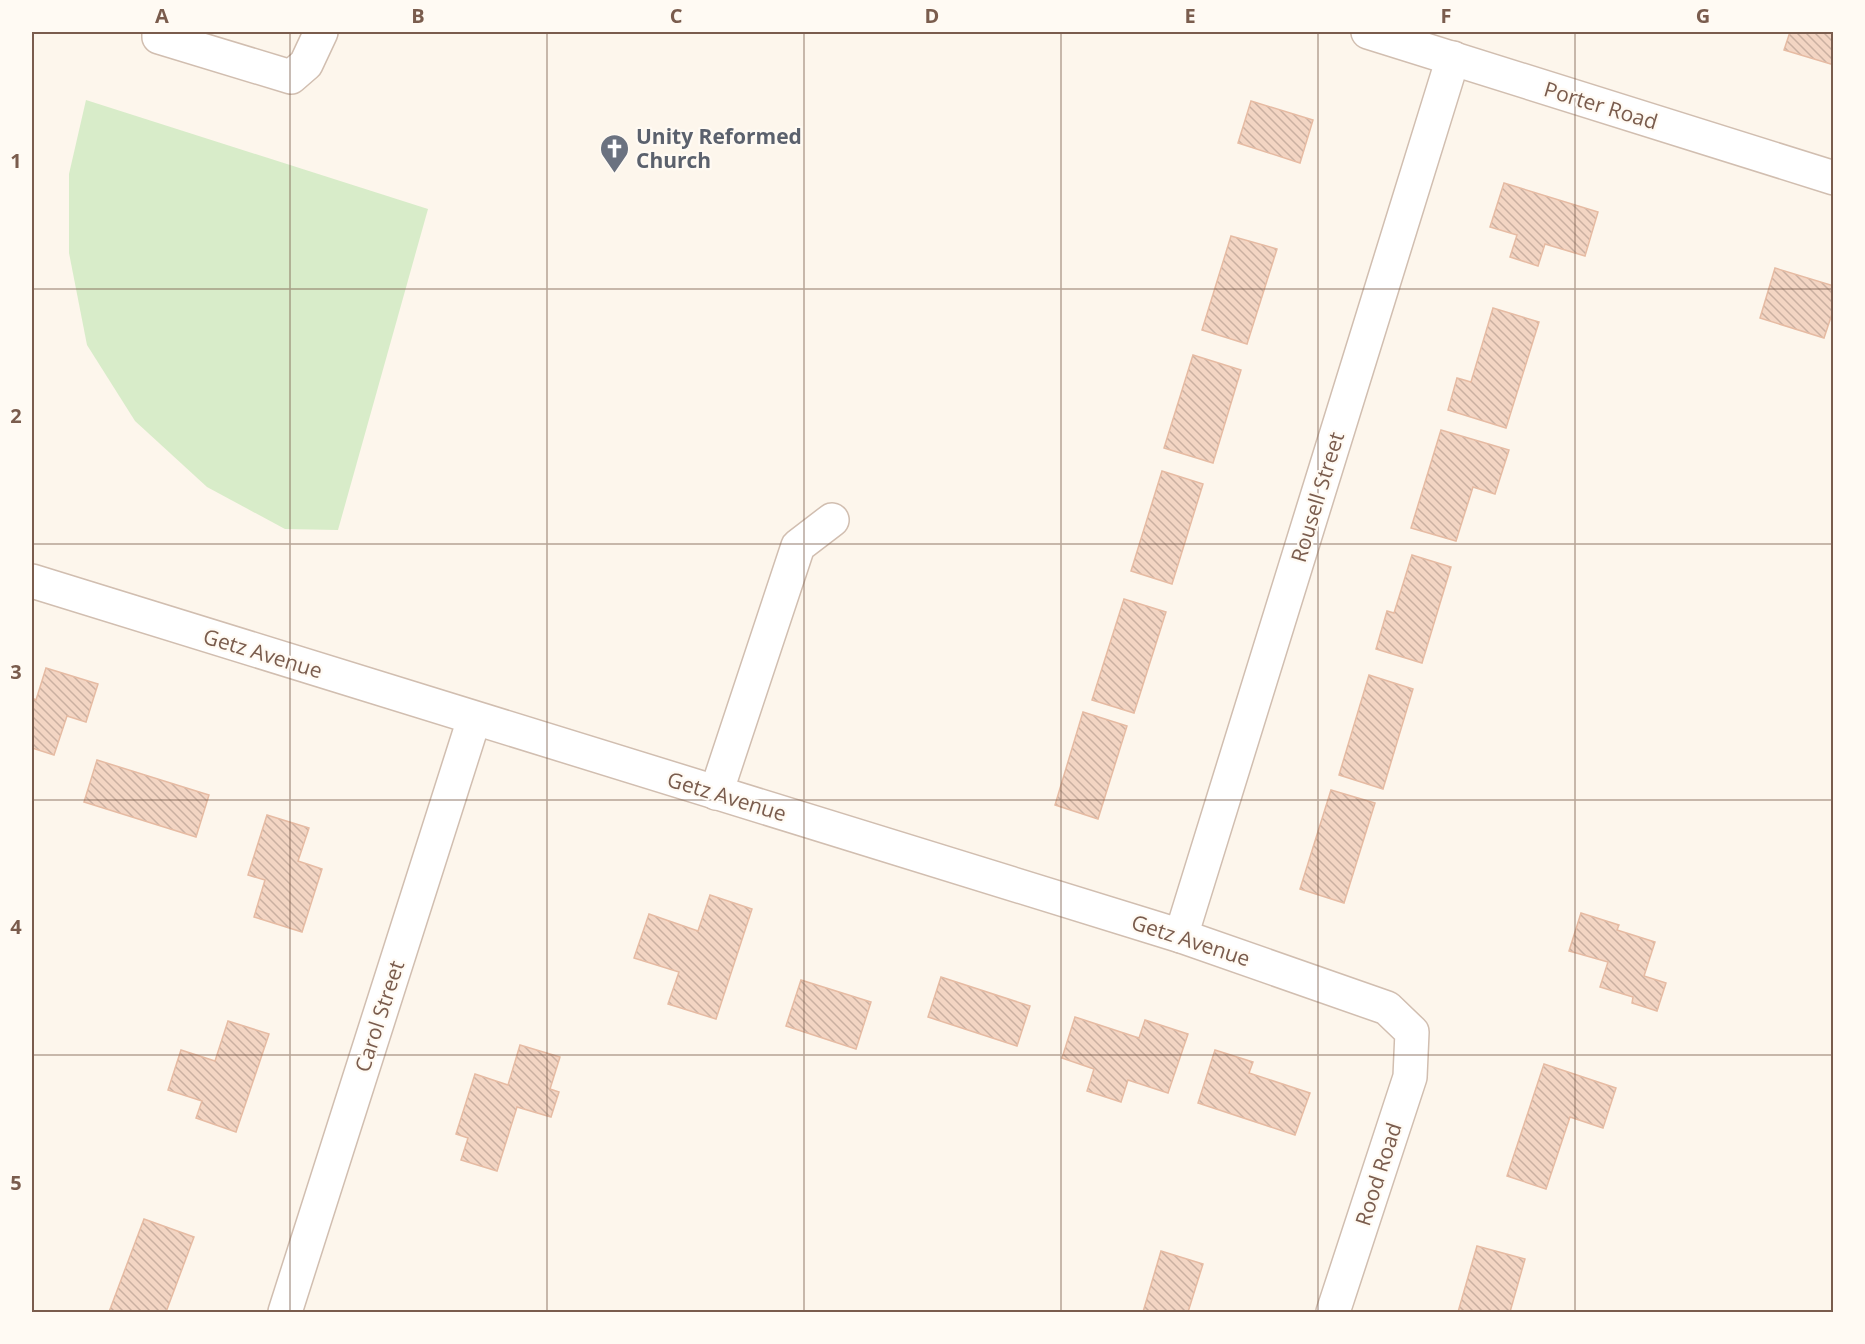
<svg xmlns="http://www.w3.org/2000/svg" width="1865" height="1344" viewBox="0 0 1865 1344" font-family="'Open Sans',sans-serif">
  <defs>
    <pattern id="building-back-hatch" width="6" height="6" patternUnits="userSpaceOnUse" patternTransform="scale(1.5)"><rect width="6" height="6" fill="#f3d5c3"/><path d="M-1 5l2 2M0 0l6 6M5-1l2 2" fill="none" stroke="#cab0a1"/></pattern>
  </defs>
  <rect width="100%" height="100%" fill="#fdf6ec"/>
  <polygon fill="#d8ecc9" points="86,100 428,209 338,530 285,529 207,487 135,421 87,345 69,253 69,174"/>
  <g fill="url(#building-back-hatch)" stroke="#e6bba3" stroke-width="1.5">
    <polygon points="1790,32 1834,32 1834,65 1784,50"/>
    <polygon points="1251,101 1313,120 1300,163 1238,143"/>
    <polygon points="1504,183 1598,212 1585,256 1545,244 1538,266 1510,257 1517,235 1490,227"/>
    <polygon points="1231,236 1277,249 1247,344 1202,330"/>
    <polygon points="1775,268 1834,286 1834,308 1824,338 1760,318"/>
    <polygon points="1493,308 1539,322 1506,428 1448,410 1457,378 1471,382"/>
    <polygon points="1193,355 1241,370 1213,463 1164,448"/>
    <polygon points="1441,430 1509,450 1495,494 1473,487 1456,541 1411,528"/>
    <polygon points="1162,471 1203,484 1172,584 1131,571"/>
    <polygon points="1412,555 1451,567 1422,663 1376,649 1387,611 1394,613"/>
    <polygon points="1124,599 1166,612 1134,713 1092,700"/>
    <polygon points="46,668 98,684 86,722 67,716 54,755 32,748 32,698 36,700"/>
    <polygon points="1369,675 1413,689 1383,789 1339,775"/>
    <polygon points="1083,712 1127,726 1098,819 1055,805"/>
    <polygon points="97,760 209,795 196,837 84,802"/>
    <polygon points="1331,790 1375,803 1344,903 1300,889"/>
    <polygon points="267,815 309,828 298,861 322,869 302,932 254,917 265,880 248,875"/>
    <polygon points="710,895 752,909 716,1019 668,1004 679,972 634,958 649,914 698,931"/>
    <polygon points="1581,913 1619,925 1617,930 1655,942 1644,976 1666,983 1657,1011 1632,1003 1633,997 1600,987 1608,962 1569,951"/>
    <polygon points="941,977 1030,1006 1017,1046 928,1017"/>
    <polygon points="801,980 871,1002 856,1049 786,1026"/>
    <polygon points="1075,1017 1139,1038 1145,1020 1188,1034 1168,1093 1128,1080 1121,1102 1087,1091 1094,1069 1062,1058"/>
    <polygon points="228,1021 269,1034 236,1132 196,1118 202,1101 168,1090 181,1050 215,1061"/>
    <polygon points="520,1045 560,1057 550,1089 559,1092 551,1117 517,1107 497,1171 461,1160 468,1138 456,1134 475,1074 508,1085"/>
    <polygon points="1215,1050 1253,1062 1249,1073 1310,1093 1295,1135 1198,1103"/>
    <polygon points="1544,1064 1616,1088 1603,1128 1570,1117 1546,1189 1507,1176"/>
    <polygon points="144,1219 194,1237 166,1312 109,1312"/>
    <polygon points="1477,1246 1525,1259 1510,1312 1458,1312"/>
    <polygon points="1161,1251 1203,1264 1188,1312 1143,1312"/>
  </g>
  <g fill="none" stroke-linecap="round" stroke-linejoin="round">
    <defs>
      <g id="minor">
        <polyline points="159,32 159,37 291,77 306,64 321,32"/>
        <polyline points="1368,32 1834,178"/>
        <polyline points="32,581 1181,936 1387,1008 1412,1032 1410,1077 1333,1312"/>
        <polyline points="716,793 798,546 832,520"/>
        <polyline points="1181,936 1453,58"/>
        <polyline points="285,1312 474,719"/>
      </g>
    </defs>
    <use href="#minor" stroke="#d1beb0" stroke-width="36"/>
    <use href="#minor" stroke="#fff" stroke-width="33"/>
  </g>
  <path fill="none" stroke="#7a5c4d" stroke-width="1.5" stroke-opacity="0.55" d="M290,32V1312M547,32V1312M804,32V1312M1061,32V1312M1318,32V1312M1575,32V1312M32,289H1834M32,544H1834M32,800H1834M32,1055H1834"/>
  <defs>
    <symbol id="church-pin" viewBox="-11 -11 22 30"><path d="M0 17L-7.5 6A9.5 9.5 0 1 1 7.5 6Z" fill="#6b7280" stroke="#fffaf3"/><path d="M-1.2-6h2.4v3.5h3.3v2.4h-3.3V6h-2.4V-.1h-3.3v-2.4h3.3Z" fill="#fff"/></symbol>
  </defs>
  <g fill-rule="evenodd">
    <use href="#church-pin" x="598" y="132" width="33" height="45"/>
  </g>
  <g text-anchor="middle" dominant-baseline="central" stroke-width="4.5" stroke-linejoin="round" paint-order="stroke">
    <g font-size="21" fill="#7a5c4d" stroke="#fffaf3">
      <text transform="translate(1601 105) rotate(17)">Porter Road</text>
      <text transform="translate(1317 497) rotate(-73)">Rousell Street</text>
      <text transform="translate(263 653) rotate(17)">Getz Avenue</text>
      <text transform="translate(727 796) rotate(17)">Getz Avenue</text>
      <text transform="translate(1191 940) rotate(18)">Getz Avenue</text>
      <text transform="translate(379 1016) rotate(-72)">Carol Street</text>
      <text transform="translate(1378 1174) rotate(-72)">Rood Road</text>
    </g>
    <g font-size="21" font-weight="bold" fill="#5b616d" stroke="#fffaf3" text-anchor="start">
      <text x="636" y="136">Unity Reformed<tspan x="636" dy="24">Church</tspan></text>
    </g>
  </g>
  <rect width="1865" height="1344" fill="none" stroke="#fffaf3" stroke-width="66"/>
  <rect x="33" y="33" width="1799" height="1278" fill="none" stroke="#7a5c4d" stroke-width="2"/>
  <g font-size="20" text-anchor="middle" font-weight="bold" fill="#7a5c4d">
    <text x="162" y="23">A</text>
    <text x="418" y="23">B</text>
    <text x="676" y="23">C</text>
    <text x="932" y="23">D</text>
    <text x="1190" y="23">E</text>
    <text x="1446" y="23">F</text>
    <text x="1703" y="23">G</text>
    <text x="16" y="168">1</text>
    <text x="16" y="423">2</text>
    <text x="16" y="679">3</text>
    <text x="16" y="934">4</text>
    <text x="16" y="1190">5</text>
  </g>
</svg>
